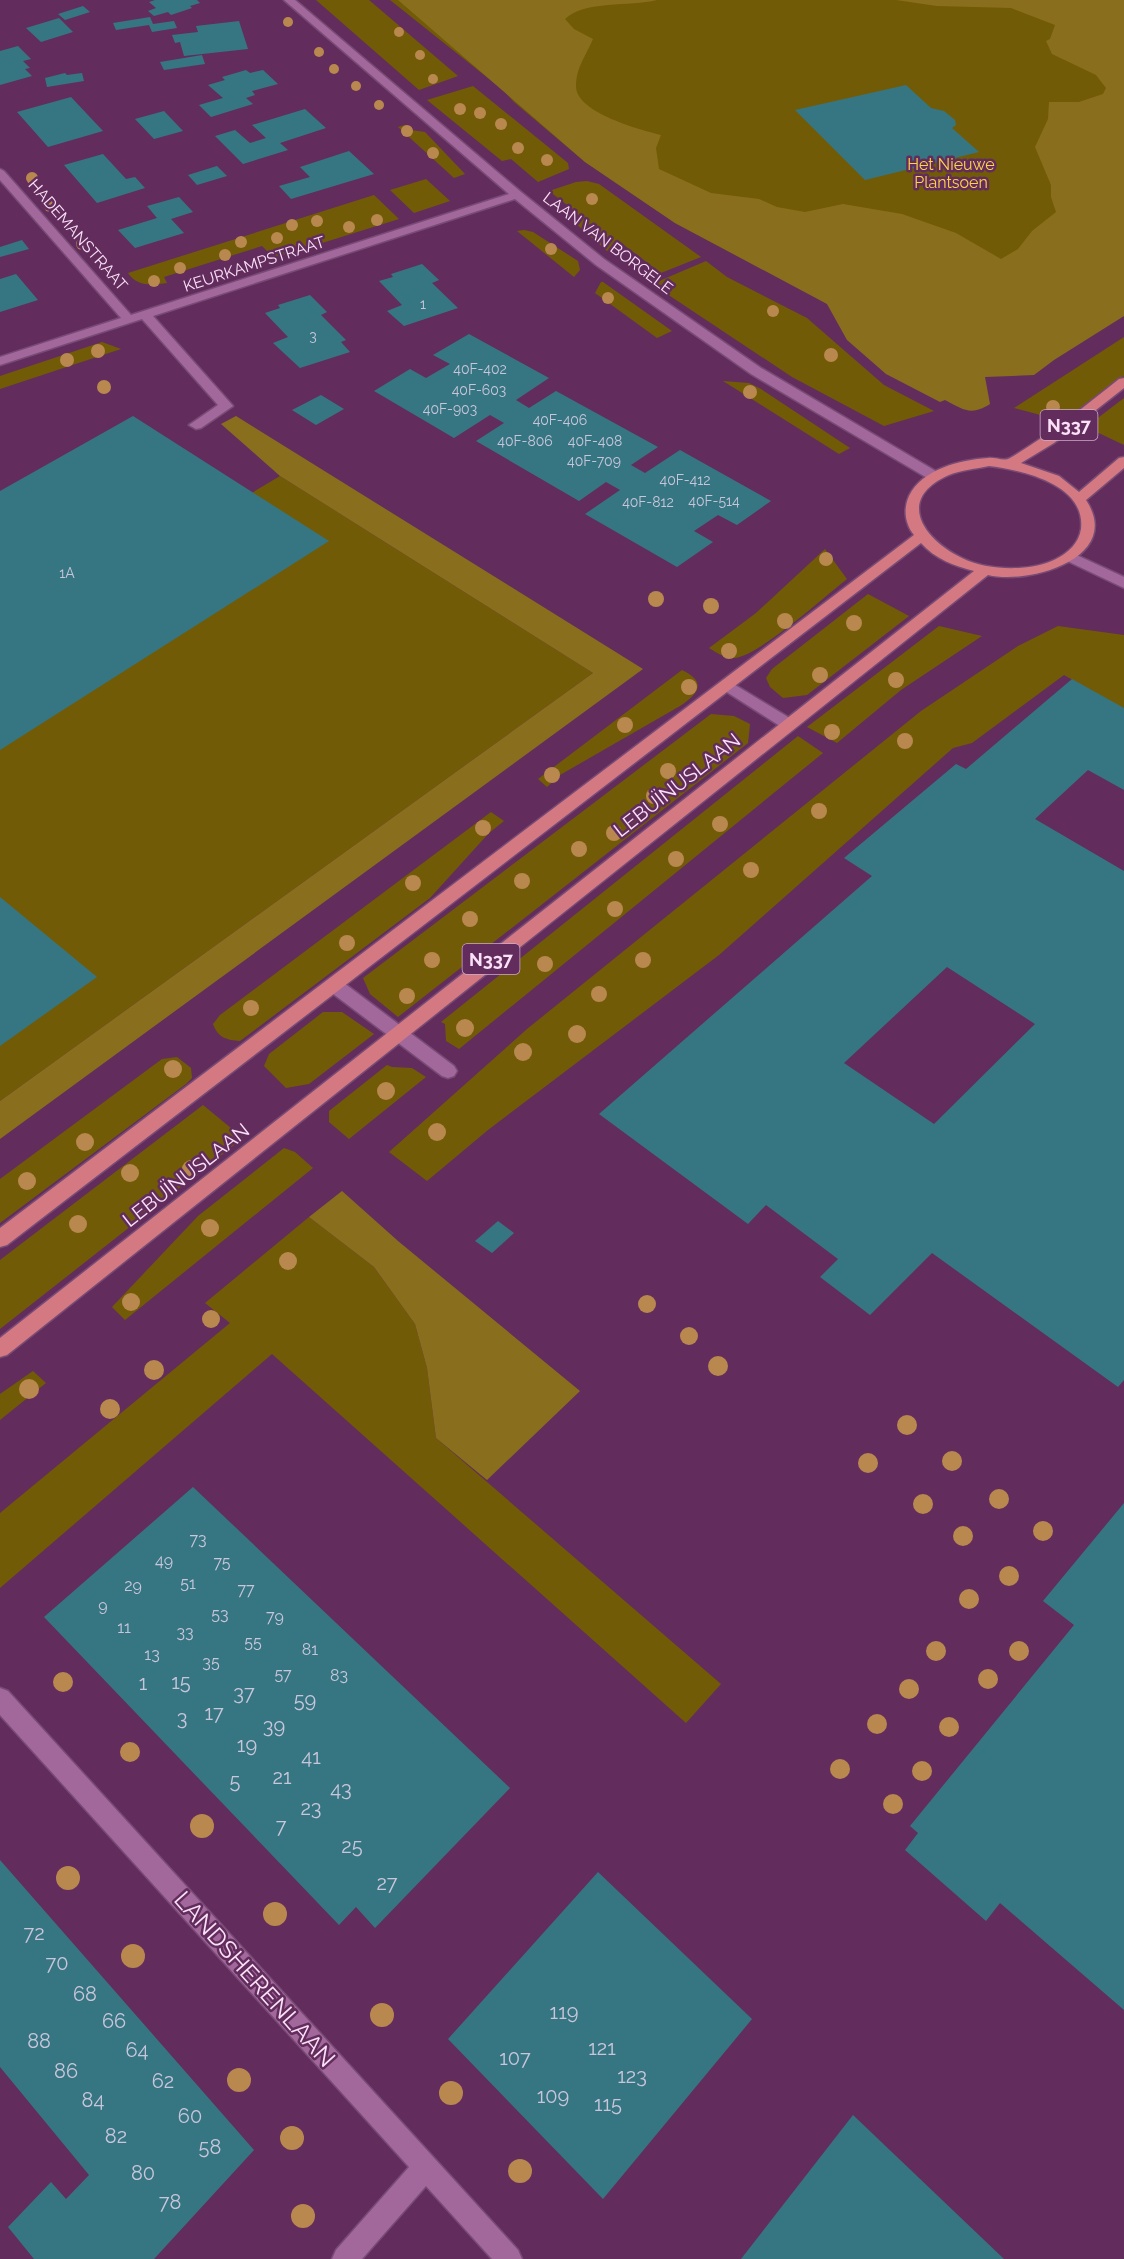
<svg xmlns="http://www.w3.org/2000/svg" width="1124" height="2259" viewBox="0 0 1124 2259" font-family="Raleway,sans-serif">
  <rect width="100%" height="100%" fill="#622d5d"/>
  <g fill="#725b06">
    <polygon points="316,0 369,0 458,76 419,90"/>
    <polygon points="390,0 1124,0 1124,314 828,304 675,223 585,162 514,102 503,90"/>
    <polygon points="473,86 568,163 569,169 538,182 511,159 502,161 427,100"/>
    <polygon points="405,125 411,130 425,132 465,174 454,178 398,127"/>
    <polygon points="426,179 450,201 414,213 390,190"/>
    <polygon points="587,181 599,184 701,257 661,273 624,245 607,251 566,215 575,211 549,191 576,182"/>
    <path d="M374,195L399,219L274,258L262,246L164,277L167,283C152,285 137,287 128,273Z"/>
    <polygon points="524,230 533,232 578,261 580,270 574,277 517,231"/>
    <polygon points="706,261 727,277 807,318 884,385 934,411 884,426 792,377 652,284"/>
    <polygon points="601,282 603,282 672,331 657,338 595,293"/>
    <polygon points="1124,337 1124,376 1067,422 1014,408"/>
    <polygon points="102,342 121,349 0,389 0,376"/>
    <polygon points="723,381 749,383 761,389 850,448 839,454"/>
    <polygon points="1124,398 1124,445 1086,427"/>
    <polygon points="280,476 593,673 0,1101 0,676 7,640"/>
    <path d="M825,549L847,579C824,597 760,655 735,658C726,659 717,653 709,648L756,613Z"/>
    <polygon points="868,594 909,616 807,695 783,698 770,687 766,678 772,669"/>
    <polygon points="939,626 982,636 901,690 837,743 807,727"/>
    <polygon points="1058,626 1124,635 1124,709 1064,675 972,743 953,748 719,955 488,1130 427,1181 389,1152 527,1029 921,711 1018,646"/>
    <path d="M682,670C707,682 699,693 680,706L560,775L547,787L538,779Z"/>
    <polygon points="711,714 734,716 750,724 748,743 398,1017 370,994 363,978"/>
    <polygon points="798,736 823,753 459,1049 446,1041 445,1024 441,1022"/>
    <path d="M491,812L504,821L489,833L430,898L240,1041C227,1040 218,1038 213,1024L220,1015Z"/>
    <polygon points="323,1012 342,1012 374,1034 309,1084 286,1088 264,1066 269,1054"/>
    <polygon points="177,1057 191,1068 192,1078 186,1084 0,1223 0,1179 162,1059"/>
    <polygon points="387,1065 392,1067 412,1068 426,1077 349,1139 329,1122 329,1111"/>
    <polygon points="203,1105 243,1138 0,1329 0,1260"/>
    <polygon points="284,1148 295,1152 313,1168 125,1320 112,1307 198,1216"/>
    <polygon points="309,1217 374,1267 415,1324 427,1368 436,1438 721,1684 686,1723 272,1354 0,1588 0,1513 230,1323 205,1303"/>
    <polygon points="33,1371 46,1383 0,1420 0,1394"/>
  </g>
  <g fill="#896f1d">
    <path d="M398,0H657C629,7 585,0 565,19L574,29L593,39C586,56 576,67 576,87C577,113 641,130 661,135L656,148L659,169L711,193L759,199L777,207L805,212L843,204L902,214L956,233L1001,259L1018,249L1032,231L1056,212L1051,197V185L1035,147L1048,119L1049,102H1079L1103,94L1106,88L1096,75L1052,54L1046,41L1050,39L1055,25L1011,8L937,6L896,0H1124V316L1054,360L1034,375L985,377L990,404C971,416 964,410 945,400L940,402L886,374L847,340L827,304L675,223L585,162Z"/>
    <polygon points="236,416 643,669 0,1139 0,1101 593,673 280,476 221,424"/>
    <polygon points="342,1191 398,1241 580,1391 487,1480 436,1438 427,1368 415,1324 374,1267 309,1217"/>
  </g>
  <g fill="#367682" fill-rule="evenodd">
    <polygon points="155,0 197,0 200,3 190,6 192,8 171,15 168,12 154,16 148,11 156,8 149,2"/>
    <polygon points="83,6 90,12 65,20 58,14"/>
    <polygon points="150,17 153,24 174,21 177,28 152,32 149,25 116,30 113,23"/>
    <polygon points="59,18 73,32 41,42 26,28"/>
    <polygon points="239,21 248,49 184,56 180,42 175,43 172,35 198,32 196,26"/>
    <polygon points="18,46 31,59 23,61 30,68 25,69 32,76 0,85 0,51"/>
    <polygon points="202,55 205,64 164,70 160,62"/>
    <polygon points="246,70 250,73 263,70 278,84 252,91 255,95 246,98 253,104 211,117 199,105 223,98 208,85 225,80 222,77"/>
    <polygon points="65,73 67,75 82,73 84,81 47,87 45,78"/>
    <polygon points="906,85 931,108 944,111 955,120 956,125 952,128 979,152 865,180 795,110"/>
    <polygon points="71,97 103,131 48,147 17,112"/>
    <polygon points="305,109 326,128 280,143 288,150 243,164 215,136 235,130 250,143 266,138 252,125"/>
    <polygon points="164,111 183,131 154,139 135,119"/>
    <polygon points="349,151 374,174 291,199 279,186 310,177 300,167"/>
    <polygon points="103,154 126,179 135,177 145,188 97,203 64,165"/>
    <polygon points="217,166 227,176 197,185 188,175"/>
    <polygon points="179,197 193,212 171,219 184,233 135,248 118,230 157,218 147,206"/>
    <polygon points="22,240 29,249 0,257 0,247"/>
    <polygon points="422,264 439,280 432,283 458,308 404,326 387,311 402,305 379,281 393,277 391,274"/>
    <polygon points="16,274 38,300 0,312 0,279"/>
    <polygon points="310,295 327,312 321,315 346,340 341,342 350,352 300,368 273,343 288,337 265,313 280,308 278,305"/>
    <polygon points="469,334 549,378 516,400 529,408 556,391 658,447 631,465 645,473 680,450 771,501 737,525 718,515 694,531 713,542 677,567 585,514 620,490 606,482 579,501 476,441 504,423 490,415 454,438 374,391 410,369 426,378 450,364 433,355"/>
    <polygon points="321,395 344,409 316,425 292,410"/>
    <polygon points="133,416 329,541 0,750 0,491"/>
    <path d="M1072,679L1124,708V790L1088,770L1035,819L1124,871V1380L1118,1387L932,1253L870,1315L820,1277L838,1259L766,1205L748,1224L599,1114L872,876L844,858L956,764L966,769ZM947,967L1035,1024L934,1124L844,1063Z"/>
    <polygon points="0,897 97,977 0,1046"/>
    <polygon points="498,1221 514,1233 492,1253 475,1241"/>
    <polygon points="193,1487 510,1788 375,1928 356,1907 339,1925 44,1617"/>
    <polygon points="1124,1503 1124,2010 1000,1903 986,1921 905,1850 918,1833 910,1826 1074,1625 1043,1601"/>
    <polygon points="0,1860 254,2150 154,2259 34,2259 8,2227 51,2182 66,2199 89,2175 0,2067"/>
    <polygon points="598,1872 752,2019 603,2199 448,2039"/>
    <polygon points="853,2115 1004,2259 741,2259"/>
  </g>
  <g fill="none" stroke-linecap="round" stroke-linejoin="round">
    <defs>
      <g id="minor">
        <polygon points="284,0 295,0 521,192 604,259 761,368 939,473 941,476 939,479 929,479 751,374 596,265 515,199 153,316 233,406 201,428 196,429 189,425 218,405 142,319 0,365 0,357 121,318 0,180 0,169 4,171 131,315 509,194"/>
        <polygon points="1070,552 1124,577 1124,588 1065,560 1063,557 1065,554"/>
        <polygon points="727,680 793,720 796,724 793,728 783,728 722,689 719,685 722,681"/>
        <polygon points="334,978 340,980 454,1066 457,1071 454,1076 448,1078 442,1076 328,990 325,985 328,980"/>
        <polygon points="0,1688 8,1691 518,2250 522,2259 492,2259 426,2186 362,2259 332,2259 336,2250 409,2167 0,1715"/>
      </g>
      <path id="major" d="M1124,378V388L1054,443L1021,463L1059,476L1079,492L1119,458L1124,457V468L1086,500C1124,558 1029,585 988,575L7,1355L0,1357V1338L974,571C955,566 935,559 921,543L7,1245L0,1247V1228L914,535C905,524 903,509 909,496C922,469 960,460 988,458C996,457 1004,462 1010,458C1049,435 1084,407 1119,379ZM989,466C1022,470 1086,484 1081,529C1079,543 1068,553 1056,559C1031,572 988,571 962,558C923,539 895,499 949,475C961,470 976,469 989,466Z"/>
    </defs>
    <use href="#minor" stroke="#784b75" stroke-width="3"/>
    <use href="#major" stroke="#784b75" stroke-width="3"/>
    <use href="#minor" fill="#a2689b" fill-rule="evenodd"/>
    <use href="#major" fill="#d47982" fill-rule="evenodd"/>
  </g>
  <g fill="#b8884f">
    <circle cx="288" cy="22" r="5"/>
    <circle cx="399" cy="32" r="5"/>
    <circle cx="319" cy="52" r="5"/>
    <circle cx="420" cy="55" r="5"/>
    <circle cx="334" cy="69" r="5"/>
    <circle cx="433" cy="79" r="5"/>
    <circle cx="356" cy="86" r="5"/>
    <circle cx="379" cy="105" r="5"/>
    <circle cx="460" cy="109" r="6"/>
    <circle cx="480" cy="113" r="6"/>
    <circle cx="501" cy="124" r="6"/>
    <circle cx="407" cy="131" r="6"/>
    <circle cx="518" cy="148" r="6"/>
    <circle cx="433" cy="153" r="6"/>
    <circle cx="547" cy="160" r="6"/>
    <circle cx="32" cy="178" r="6"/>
    <circle cx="592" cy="199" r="6"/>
    <circle cx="50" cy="206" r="6"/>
    <circle cx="377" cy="220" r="6"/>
    <circle cx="317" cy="221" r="6"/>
    <circle cx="292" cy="225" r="6"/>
    <circle cx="349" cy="227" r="6"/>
    <circle cx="277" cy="238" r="6"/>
    <circle cx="241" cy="242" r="6"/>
    <circle cx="82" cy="244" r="6"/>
    <circle cx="551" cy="249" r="6"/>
    <circle cx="225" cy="255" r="6"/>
    <circle cx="180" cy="268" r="6"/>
    <circle cx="154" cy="281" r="6"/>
    <circle cx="608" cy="298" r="6"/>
    <circle cx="773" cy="311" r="6"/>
    <circle cx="98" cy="351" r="7"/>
    <circle cx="831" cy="355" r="7"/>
    <circle cx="67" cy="360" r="7"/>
    <circle cx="104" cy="387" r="7"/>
    <circle cx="750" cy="392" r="7"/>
    <circle cx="1053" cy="407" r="7"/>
    <circle cx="826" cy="559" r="7"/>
    <circle cx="656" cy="599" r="8"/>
    <circle cx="711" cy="606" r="8"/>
    <circle cx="785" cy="621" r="8"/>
    <circle cx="854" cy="623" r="8"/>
    <circle cx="729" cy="651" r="8"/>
    <circle cx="820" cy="675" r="8"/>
    <circle cx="896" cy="680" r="8"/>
    <circle cx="689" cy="687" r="8"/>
    <circle cx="625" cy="725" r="8"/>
    <circle cx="832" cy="732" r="8"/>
    <circle cx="905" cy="741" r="8"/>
    <circle cx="668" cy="771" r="8"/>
    <circle cx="552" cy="775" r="8"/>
    <circle cx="654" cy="796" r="8"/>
    <circle cx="819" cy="811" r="8"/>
    <circle cx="720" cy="824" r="8"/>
    <circle cx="483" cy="828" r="8"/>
    <circle cx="614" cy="833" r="8"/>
    <circle cx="579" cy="849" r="8"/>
    <circle cx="676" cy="859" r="8"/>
    <circle cx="751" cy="870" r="8"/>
    <circle cx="522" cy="881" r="8"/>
    <circle cx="413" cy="883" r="8"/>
    <circle cx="615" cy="909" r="8"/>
    <circle cx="470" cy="919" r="8"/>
    <circle cx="347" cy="943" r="8"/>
    <circle cx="432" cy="960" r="8"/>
    <circle cx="643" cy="960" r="8"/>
    <circle cx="545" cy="964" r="8"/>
    <circle cx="599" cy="994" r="8"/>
    <circle cx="407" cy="996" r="8"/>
    <circle cx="251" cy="1008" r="8"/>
    <circle cx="465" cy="1028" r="9"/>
    <circle cx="577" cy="1034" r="9"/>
    <circle cx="523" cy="1052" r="9"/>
    <circle cx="173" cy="1069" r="9"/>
    <circle cx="386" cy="1091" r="9"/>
    <circle cx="437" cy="1132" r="9"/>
    <circle cx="85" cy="1142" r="9"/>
    <circle cx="191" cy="1169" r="9"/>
    <circle cx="130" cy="1173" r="9"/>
    <circle cx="27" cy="1181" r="9"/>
    <circle cx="78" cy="1224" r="9"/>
    <circle cx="210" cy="1228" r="9"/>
    <circle cx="288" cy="1261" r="9"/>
    <circle cx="131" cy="1302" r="9"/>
    <circle cx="647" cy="1304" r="9"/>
    <circle cx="211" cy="1319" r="9"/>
    <circle cx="689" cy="1336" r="9"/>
    <circle cx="718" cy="1366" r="10"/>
    <circle cx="154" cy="1370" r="10"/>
    <circle cx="29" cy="1389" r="10"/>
    <circle cx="110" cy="1409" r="10"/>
    <circle cx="907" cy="1425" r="10"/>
    <circle cx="952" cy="1461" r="10"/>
    <circle cx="868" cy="1463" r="10"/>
    <circle cx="999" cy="1499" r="10"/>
    <circle cx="923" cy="1504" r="10"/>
    <circle cx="1043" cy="1531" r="10"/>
    <circle cx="963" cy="1536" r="10"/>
    <circle cx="1009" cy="1576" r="10"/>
    <circle cx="969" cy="1599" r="10"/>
    <circle cx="936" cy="1651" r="10"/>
    <circle cx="1019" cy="1651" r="10"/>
    <circle cx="988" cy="1679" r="10"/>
    <circle cx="63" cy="1682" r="10"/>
    <circle cx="909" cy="1689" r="10"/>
    <circle cx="877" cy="1724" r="10"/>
    <circle cx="949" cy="1727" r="10"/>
    <circle cx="130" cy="1752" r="10"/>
    <circle cx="840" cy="1769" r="10"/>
    <circle cx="922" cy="1771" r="10"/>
    <circle cx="893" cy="1804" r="10"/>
    <circle cx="202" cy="1826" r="12"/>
    <circle cx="68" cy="1878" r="12"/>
    <circle cx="275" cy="1914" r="12"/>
    <circle cx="133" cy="1956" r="12"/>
    <circle cx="382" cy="2015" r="12"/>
    <circle cx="239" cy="2080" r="12"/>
    <circle cx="451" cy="2093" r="12"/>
    <circle cx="292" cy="2138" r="12"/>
    <circle cx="520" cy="2171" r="12"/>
    <circle cx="303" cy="2216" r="12"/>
  </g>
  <g text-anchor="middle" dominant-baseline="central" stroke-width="5" stroke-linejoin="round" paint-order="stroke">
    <g font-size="14" fill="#cac6da">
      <text x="423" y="304">1</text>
      <text x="313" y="336">3</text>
      <text x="480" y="369">40F-402</text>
      <text x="479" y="390">40F-603</text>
      <text x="450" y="409">40F-903</text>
      <text x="560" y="420">40F-406</text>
      <text x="525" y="441">40F-806</text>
      <text x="595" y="441">40F-408</text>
      <text x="594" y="461">40F-709</text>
      <text x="685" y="480">40F-412</text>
      <text x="714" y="501">40F-514</text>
      <text x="648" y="502">40F-812</text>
      <text x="67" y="573">1A</text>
    </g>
    <g font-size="16" fill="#ffd343" stroke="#622d5d">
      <text x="951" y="164">Het Nieuwe<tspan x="951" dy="18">Plantsoen</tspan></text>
    </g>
    <g font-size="16" fill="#fbe1f7" stroke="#622d5d">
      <text transform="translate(78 235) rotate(49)">HADEMANSTRAAT</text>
      <text transform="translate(608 243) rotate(37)">LAAN VAN BORGELE</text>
      <text transform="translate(254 264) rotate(-18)">KEURKAMPSTRAAT</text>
    </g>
    <g font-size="16" fill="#cac6da">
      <text x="198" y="1539">73</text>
      <text x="164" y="1560">49</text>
      <text x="222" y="1562">75</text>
      <text x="188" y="1583">51</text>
      <text x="133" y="1585">29</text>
      <text x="246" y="1589">77</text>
      <text x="103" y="1605">9</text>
      <text x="220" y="1614">53</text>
      <text x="275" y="1616">79</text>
      <text x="124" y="1627">11</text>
      <text x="185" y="1632">33</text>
      <text x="253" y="1642">55</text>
      <text x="310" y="1649">81</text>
      <text x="152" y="1654">13</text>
      <text x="211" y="1662">35</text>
      <text x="283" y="1674">57</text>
      <text x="339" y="1675">83</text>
    </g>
    <g fill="#622d5d" stroke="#cdabc9" stroke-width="1.5">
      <rect x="1040.5" y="410" width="57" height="30" rx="4.5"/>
      <rect x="462.5" y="944" width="57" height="30" rx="4.5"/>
    </g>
    <g font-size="18" font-weight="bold" fill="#fbe1f7">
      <text x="1069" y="425">N337</text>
      <text x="491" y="959">N337</text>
    </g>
    <g font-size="20" fill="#fbe1f7" stroke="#622d5d">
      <text transform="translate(677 785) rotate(-38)">LEBUÏNUSLAAN</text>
      <text transform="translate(186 1175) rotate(-38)">LEBUÏNUSLAAN</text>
    </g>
    <g font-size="20" fill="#cac6da">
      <text x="181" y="1682">15</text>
      <text x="143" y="1683">1</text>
      <text x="244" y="1693">37</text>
      <text x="305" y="1700">59</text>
      <text x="214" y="1713">17</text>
      <text x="182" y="1718">3</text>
      <text x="274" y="1726">39</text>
      <text x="247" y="1745">19</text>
      <text x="311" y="1757">41</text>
      <text x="282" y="1777">21</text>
      <text x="235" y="1781">5</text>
      <text x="341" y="1789">43</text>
      <text x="311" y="1808">23</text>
      <text x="281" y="1826">7</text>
      <text x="352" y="1846">25</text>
      <text x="387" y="1883">27</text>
      <text x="34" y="1933">72</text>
      <text x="57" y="1963">70</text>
      <text x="85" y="1994">68</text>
      <text x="564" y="2012">119</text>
      <text x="114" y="2021">66</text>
      <text x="39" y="2041">88</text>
      <text x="602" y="2048">121</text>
      <text x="137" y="2050">64</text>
      <text x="515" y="2058">107</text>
      <text x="66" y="2071">86</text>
      <text x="632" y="2076">123</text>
      <text x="163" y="2081">62</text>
      <text x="553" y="2096">109</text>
      <text x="93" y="2100">84</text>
      <text x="608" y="2104">115</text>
      <text x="190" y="2116">60</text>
      <text x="116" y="2136">82</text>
      <text x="210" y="2147">58</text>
      <text x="143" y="2173">80</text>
      <text x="170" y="2202">78</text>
    </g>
    <g font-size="24" fill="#fbe1f7" stroke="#622d5d">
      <text transform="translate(255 1979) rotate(48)">LANDSHERENLAAN</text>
    </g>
  </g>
</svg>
